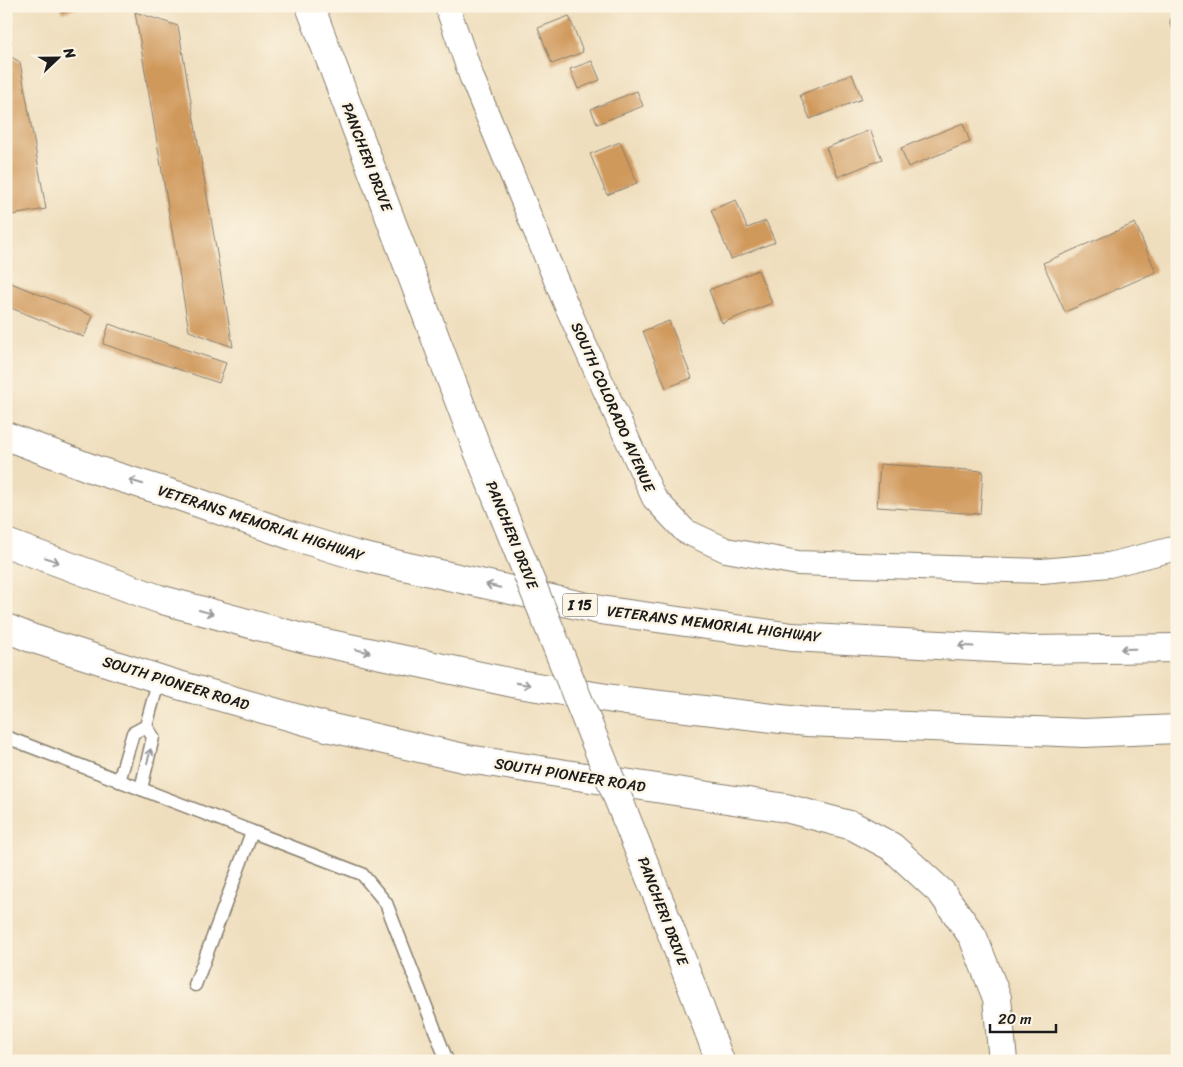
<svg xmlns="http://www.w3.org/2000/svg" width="1183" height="1067" viewBox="0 0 1183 1067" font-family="Sriracha,sans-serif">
  <rect width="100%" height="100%" fill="#fcf5e5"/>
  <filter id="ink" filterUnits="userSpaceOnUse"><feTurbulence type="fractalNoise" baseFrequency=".02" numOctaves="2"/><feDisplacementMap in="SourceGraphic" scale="10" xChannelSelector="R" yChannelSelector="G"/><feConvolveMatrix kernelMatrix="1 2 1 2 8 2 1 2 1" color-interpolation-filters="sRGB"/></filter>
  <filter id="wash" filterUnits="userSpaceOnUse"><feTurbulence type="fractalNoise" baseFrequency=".0096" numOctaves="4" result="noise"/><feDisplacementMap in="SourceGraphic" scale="20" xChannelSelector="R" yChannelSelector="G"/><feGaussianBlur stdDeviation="1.12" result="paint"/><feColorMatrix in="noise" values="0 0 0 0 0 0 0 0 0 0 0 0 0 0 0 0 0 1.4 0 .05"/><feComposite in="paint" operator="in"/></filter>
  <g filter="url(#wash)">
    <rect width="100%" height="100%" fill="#efdebd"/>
    <g id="blocks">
      <g fill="#d0995c">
        <polygon points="59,6 82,6 82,7 62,13"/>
        <polygon points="135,12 178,26 233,347 189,331"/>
        <polygon points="569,16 583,52 552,64 538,28"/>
        <polygon points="6,38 12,42 6,50"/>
        <polygon points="6,54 20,62 46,209 6,216"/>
        <polygon points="592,61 600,80 578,89 570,69"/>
        <polygon points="852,74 862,99 810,119 800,95"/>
        <polygon points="637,91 643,106 597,124 591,109"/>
        <polygon points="963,123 970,142 908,167 901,148"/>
        <polygon points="870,130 882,159 838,177 826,148"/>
        <polygon points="620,142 637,183 607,195 590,154"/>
        <polygon points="736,200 747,228 766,221 775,242 731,259 711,210"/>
        <polygon points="1135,223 1156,272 1065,312 1043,263"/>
        <polygon points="758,270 772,303 722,323 709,290"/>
        <polygon points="6,281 93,316 84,337 6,306"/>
        <polygon points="669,321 692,378 666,388 643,331"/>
        <polygon points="109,324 226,363 219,383 103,344"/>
        <polygon points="880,464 983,471 980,514 877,507"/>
      </g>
    </g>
  </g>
  <g filter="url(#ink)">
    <use href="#blocks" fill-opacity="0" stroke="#867d6c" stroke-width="1"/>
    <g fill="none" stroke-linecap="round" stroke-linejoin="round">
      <defs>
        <g id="lane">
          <polyline points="1177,22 1177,23"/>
          <polyline points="6,737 362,874 386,903 447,1061"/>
          <polyline points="119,781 133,733 146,726 159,679"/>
          <polyline points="141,789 153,737 146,726"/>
          <polyline points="195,985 252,832"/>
        </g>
        <polyline id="street" points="447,6 472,78 565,302 654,498 685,531 726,550 798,563 1042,571 1109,565 1177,548"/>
        <g id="secondary">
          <polyline points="310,6 478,451"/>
          <polyline points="6,628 31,638 175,684 327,727 468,759 786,808 853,826 892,847 942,893 973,937 997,998 1003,1061"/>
          <polyline points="661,905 720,1061"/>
        </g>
        <g id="highway">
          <polyline points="6,436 96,470 179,496 293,536 355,555 600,610 792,637 1031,650 1177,648"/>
          <polyline points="6,543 159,599 302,638 518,684 626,701 807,722 1084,733 1177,729"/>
        </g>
      </defs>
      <use href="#lane" stroke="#867d6c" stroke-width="15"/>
      <use href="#street" stroke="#867d6c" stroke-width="26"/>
      <use href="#secondary" stroke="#867d6c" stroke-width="30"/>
      <use href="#highway" stroke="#867d6c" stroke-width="30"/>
      <use href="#lane" stroke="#fff" stroke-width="12"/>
      <use href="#street" stroke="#fff" stroke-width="24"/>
      <use href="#secondary" stroke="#fff" stroke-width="28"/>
      <use href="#highway" stroke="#fff" stroke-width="28"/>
      <defs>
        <polyline id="secondary-bridge" points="478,451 661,905"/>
      </defs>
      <use href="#secondary-bridge" stroke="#867d6c" stroke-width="30" stroke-linecap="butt"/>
      <use href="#secondary-bridge" stroke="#fff" stroke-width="28"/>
    </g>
    <defs><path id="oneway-shaft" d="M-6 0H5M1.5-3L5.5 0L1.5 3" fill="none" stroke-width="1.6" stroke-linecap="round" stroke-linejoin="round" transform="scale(1.25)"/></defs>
    <g stroke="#999">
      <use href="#oneway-shaft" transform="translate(136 482) rotate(-163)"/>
      <use href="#oneway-shaft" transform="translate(52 560) rotate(20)"/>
      <use href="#oneway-shaft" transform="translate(493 586) rotate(-167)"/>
      <use href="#oneway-shaft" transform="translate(206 612) rotate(15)"/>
      <use href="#oneway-shaft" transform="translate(966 646) rotate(-177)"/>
      <use href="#oneway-shaft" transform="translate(1128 649) rotate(179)"/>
      <use href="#oneway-shaft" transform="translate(363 651) rotate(12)"/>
      <use href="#oneway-shaft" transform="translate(523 684) rotate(10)"/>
      <use href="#oneway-shaft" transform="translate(149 756) rotate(-76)"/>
    </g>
  </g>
  <g text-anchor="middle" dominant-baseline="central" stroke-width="5" stroke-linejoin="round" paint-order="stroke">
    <rect fill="#fcf5e5" stroke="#5f5d58" stroke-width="1" x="562.5" y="593.5" width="35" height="23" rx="4"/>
    <g font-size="14" font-weight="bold" fill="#1c1c1c">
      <text x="580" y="605">I 15</text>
    </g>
    <g font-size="15" fill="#1c1c1c" stroke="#fcf5e5">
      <text transform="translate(367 157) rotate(69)">PANCHERI DRIVE</text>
      <text transform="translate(613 407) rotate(66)">SOUTH COLORADO AVENUE</text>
      <text transform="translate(261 523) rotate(18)">VETERANS MEMORIAL HIGHWAY</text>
      <text transform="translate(512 535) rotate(68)">PANCHERI DRIVE</text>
      <text transform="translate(714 624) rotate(7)">VETERANS MEMORIAL HIGHWAY</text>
      <text transform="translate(176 683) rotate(17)">SOUTH PIONEER ROAD</text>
      <text transform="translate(570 775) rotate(9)">SOUTH PIONEER ROAD</text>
      <text transform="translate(663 911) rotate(69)">PANCHERI DRIVE</text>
    </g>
  </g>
  <rect width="1183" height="1067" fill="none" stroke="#fcf5e5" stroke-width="25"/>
  <g transform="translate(58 58) rotate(68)" stroke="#fcf5e5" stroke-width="4" paint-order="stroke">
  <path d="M0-4L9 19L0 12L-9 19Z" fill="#1c1c1c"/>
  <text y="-8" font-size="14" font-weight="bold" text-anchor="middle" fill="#1c1c1c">N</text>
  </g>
  <path d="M990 1024v8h66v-8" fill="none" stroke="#1c1c1c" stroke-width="2.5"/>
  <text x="998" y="1024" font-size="15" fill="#1c1c1c" stroke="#fcf5e5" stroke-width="4" paint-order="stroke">20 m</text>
</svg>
